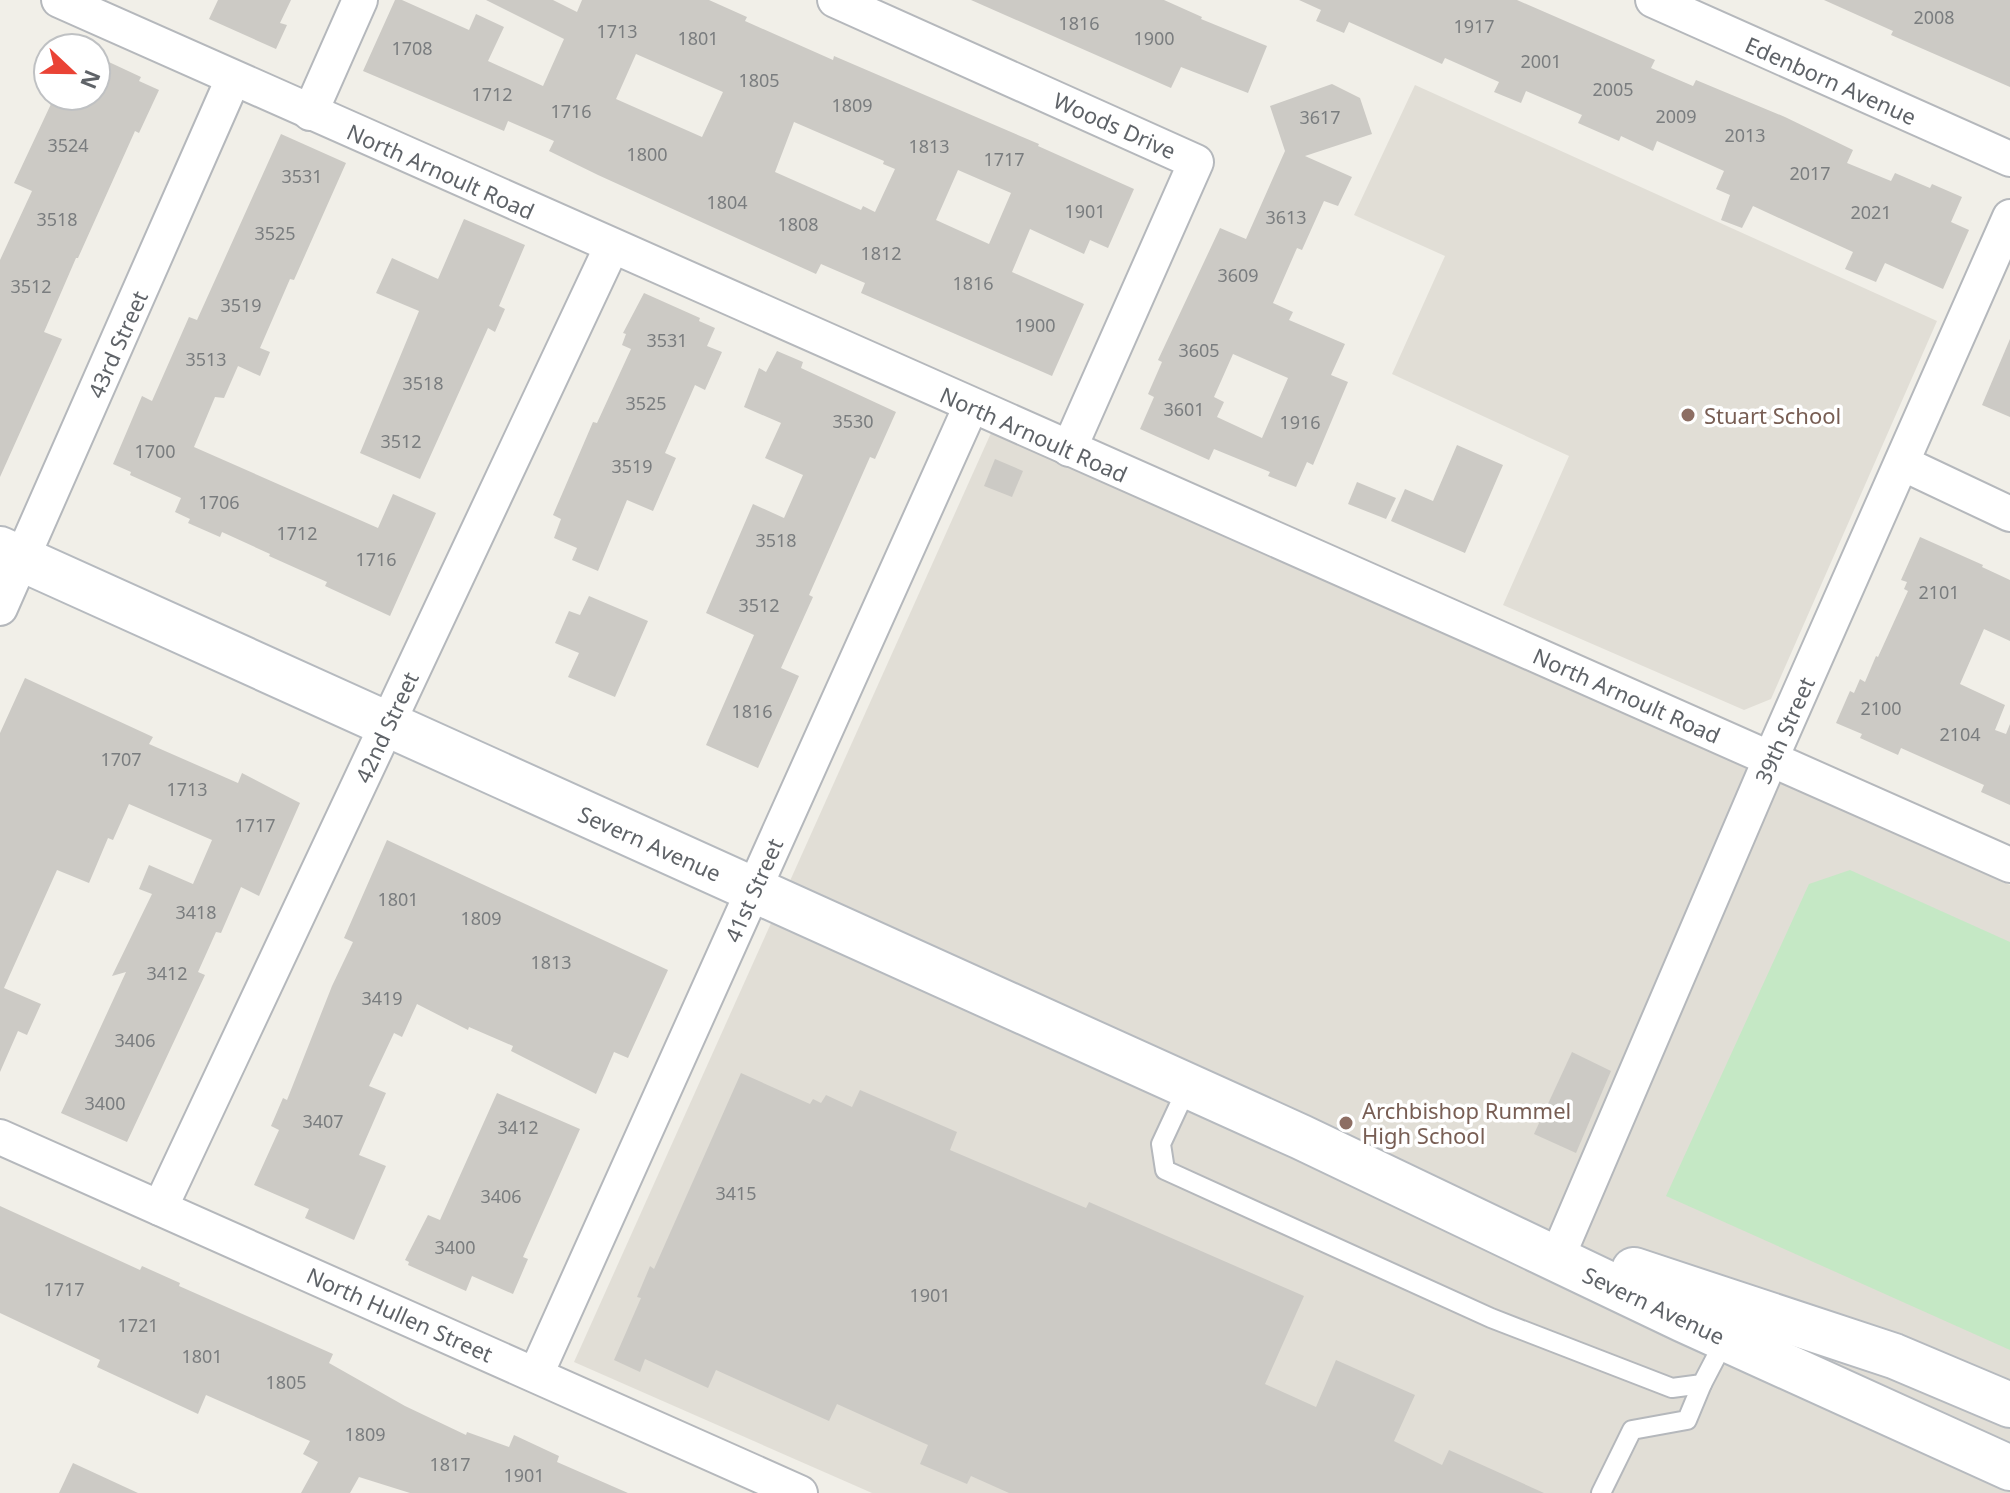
<svg xmlns="http://www.w3.org/2000/svg" width="2010" height="1493" viewBox="0 0 2010 1493" font-family="'Noto Sans',sans-serif">
  <rect width="100%" height="100%" fill="#f1efe8"/>
  <g fill="#e1ded6">
    <polygon points="1415,85 1937,321 1771,699 1744,710 1503,605 1569,456 1392,374 1445,256 1354,215"/>
    <polygon points="991,433 2010,885 2010,1493 872,1493 574,1362"/>
  </g>
  <polygon fill="#c5e8c5" points="1850,870 2010,942 2010,1350 1666,1196 1809,884"/>
  <g fill="#cccac5" fill-rule="evenodd">
    <polygon points="218,0 291,0 280,23 287,25 276,49 209,19"/>
    <path d="M395,0H402L469,30L476,14L504,27L488,61L543,86L564,39L486,0H553L577,12L582,0H709L747,17L745,21L833,60L834,56L1039,144L1038,146L1134,189L1108,248L1090,240L1084,254L1030,229L1012,272L1084,304L1052,376L861,293L865,283L821,264L816,274L598,175L549,151L554,141L508,121L504,131L363,71ZM636,54L723,92L702,137L616,99ZM794,122L884,161L883,164L895,169L875,212L863,206L861,210L775,172ZM958,170L1011,193L989,244L936,220Z"/>
    <polygon points="971,0 1164,0 1202,17 1201,19 1267,46 1248,93 1181,67 1171,88"/>
    <polygon points="1299,0 1517,0 1655,60 1651,68 1693,86 1696,80 1785,117 1853,150 1847,163 1891,181 1895,173 1930,188 1932,184 1962,197 1951,222 1969,230 1943,289 1885,263 1876,282 1845,269 1853,252 1753,206 1742,228 1721,220 1730,195 1716,189 1724,171 1657,141 1653,151 1621,136 1619,141 1578,123 1582,115 1526,91 1521,103 1494,92 1499,82 1445,58 1442,64 1349,22 1344,33 1316,21 1321,10"/>
    <polygon points="1824,0 2010,0 2010,87 1891,35 1893,31"/>
    <polygon points="96,56 141,77 139,81 159,90 139,133 135,131 78,258 76,258 44,332 62,339 0,477 0,260 32,191 14,183 51,104 58,107 63,96 96,96"/>
    <path d="M1332,84L1360,98L1372,134L1305,156L1352,177L1338,206L1324,201L1302,250L1297,248L1273,303L1293,312L1289,320L1345,344L1331,375L1348,382L1313,465L1307,462L1296,487L1268,476L1270,472L1214,449L1209,460L1140,429L1154,397L1148,394L1162,362L1158,360L1220,228L1246,239L1285,151L1270,106ZM1233,354L1288,378L1262,438L1217,417L1224,402L1214,397Z"/>
    <polygon points="281,134 346,163 294,280 290,279 260,348 270,352 260,376 238,366 224,398 215,397 194,447 378,528 393,494 436,513 390,616 325,586 327,582 269,556 270,554 222,532 220,537 188,523 190,519 175,512 181,498 130,475 131,472 113,464 142,396 152,401 189,317 197,320"/>
    <polygon points="464,219 525,245 499,306 505,309 495,332 488,328 420,479 360,453 419,311 376,293 392,258 438,279"/>
    <polygon points="644,293 700,318 699,321 715,328 707,346 722,352 705,390 695,385 665,453 676,458 653,511 627,500 598,571 572,560 577,548 554,538 561,519 553,515 593,422 597,423 631,349 622,345 626,334 623,333"/>
    <polygon points="2010,339 2010,417 1982,405"/>
    <polygon points="777,351 803,362 801,368 896,412 875,459 870,457 809,595 813,597 781,668 799,676 758,768 706,745 754,635 706,613 753,504 784,518 803,475 765,458 781,423 744,407 759,368 766,372"/>
    <polygon points="1457,445 1503,465 1465,553 1391,521 1405,489 1433,501"/>
    <polygon points="995,459 1023,471 1012,497 984,486"/>
    <polygon points="1357,482 1396,498 1386,519 1348,504"/>
    <polygon points="1920,537 1983,565 1982,567 2010,580 2010,641 1984,629 1960,684 2005,705 1995,730 2006,734 2010,724 2010,805 1981,792 1984,785 1901,748 1898,755 1860,738 1862,734 1836,723 1850,691 1854,693 1860,679 1865,682 1876,656 1878,657 1908,591 1904,589 1907,582 1901,580"/>
    <polygon points="589,596 648,621 615,697 568,677 579,653 555,643 569,611 580,615"/>
    <polygon points="25,678 153,737 149,744 238,783 242,773 300,803 259,896 241,887 221,933 216,932 198,972 205,975 127,1142 61,1113 126,972 112,976 152,894 139,889 149,865 193,884 212,840 129,804 113,840 108,838 89,883 57,870 4,988 41,1004 27,1035 18,1031 0,1072 0,733"/>
    <polygon points="387,840 668,970 628,1058 614,1052 596,1094 511,1051 513,1046 469,1027 468,1030 417,1004 402,1037 394,1033 369,1086 386,1093 359,1155 386,1166 354,1240 305,1218 309,1209 254,1185 279,1130 271,1126 283,1098 287,1100 332,986 353,942 344,938"/>
    <polygon points="1572,1052 1611,1071 1576,1153 1534,1134"/>
    <polygon points="741,1073 810,1104 813,1099 821,1103 826,1095 852,1107 860,1090 957,1132 950,1150 1086,1208 1089,1202 1304,1296 1265,1384 1316,1407 1336,1360 1415,1395 1394,1441 1442,1465 1449,1450 1544,1493 1009,1493 971,1476 967,1484 920,1464 928,1445 837,1404 829,1421 716,1370 708,1388 645,1359 640,1372 614,1360 641,1298 637,1297 650,1266 654,1269"/>
    <polygon points="497,1093 580,1129 523,1257 528,1259 513,1294 472,1276 466,1291 408,1265 409,1262 405,1260 428,1215 440,1220"/>
    <polygon points="0,1206 140,1270 142,1266 180,1283 179,1286 333,1354 329,1363 405,1406 466,1435 467,1432 509,1447 514,1435 559,1456 557,1462 628,1493 410,1493 359,1477 350,1493 301,1493 318,1462 303,1454 310,1441 206,1395 198,1414 97,1367 100,1360 0,1313"/>
    <polygon points="73,1463 138,1493 59,1493"/>
  </g>
  <g fill="none" stroke-linecap="round" stroke-linejoin="round">
    <defs>
      <g id="lane">
        <polyline points="1188,1086 1161,1144 1165,1170 1491,1318 1672,1388 1702,1384 1726,1338"/>
        <polyline points="1601,1493 1632,1430 1687,1420 1702,1384"/>
      </g>
      <g id="street">
        <polyline points="59,0 2010,865"/>
        <polyline points="835,0 1196,162 1069,449"/>
        <polyline points="1653,0 2010,159"/>
        <polyline points="310,113 360,0"/>
        <polyline points="1902,463 2010,514"/>
        <polyline points="0,608 233,79"/>
        <polyline points="0,1137 800,1493"/>
        <polyline points="160,1208 612,246"/>
        <polyline points="1562,1246 1771,758 2010,217"/>
        <polyline points="536,1374 971,406"/>
      </g>
      <g id="secondary">
        <polyline points="0,549 1301,1137 1684,1320 2010,1468"/>
        <polyline points="1634,1270 1894,1356 2010,1405"/>
      </g>
    </defs>
    <use href="#lane" stroke="#b5b8bc" stroke-width="22"/>
    <use href="#street" stroke="#b5b8bc" stroke-width="38"/>
    <use href="#secondary" stroke="#b6babf" stroke-width="48"/>
    <use href="#lane" stroke="#fff" stroke-width="18"/>
    <use href="#street" stroke="#fff" stroke-width="34"/>
    <use href="#secondary" stroke="#fff" stroke-width="44"/>
  </g>
  <g fill="#8d6e63" stroke="#fff" stroke-width="3">
    <circle cx="1688" cy="415" r="8"/>
    <circle cx="1346" cy="1123" r="8"/>
  </g>
  <g text-anchor="middle" dominant-baseline="central" stroke-width="7" stroke-linejoin="round" paint-order="stroke">
    <g font-size="18" fill="#7a7d7f">
      <text x="1934" y="17">2008</text>
      <text x="1079" y="23">1816</text>
      <text x="1474" y="26">1917</text>
      <text x="617" y="31">1713</text>
      <text x="698" y="38">1801</text>
      <text x="1154" y="38">1900</text>
      <text x="412" y="48">1708</text>
      <text x="1541" y="61">2001</text>
      <text x="759" y="80">1805</text>
      <text x="1613" y="89">2005</text>
      <text x="492" y="94">1712</text>
      <text x="852" y="105">1809</text>
      <text x="571" y="111">1716</text>
      <text x="1676" y="116">2009</text>
      <text x="1320" y="117">3617</text>
      <text x="1745" y="135">2013</text>
      <text x="68" y="145">3524</text>
      <text x="929" y="146">1813</text>
      <text x="647" y="154">1800</text>
      <text x="1004" y="159">1717</text>
      <text x="1810" y="173">2017</text>
      <text x="302" y="176">3531</text>
      <text x="727" y="202">1804</text>
      <text x="1085" y="211">1901</text>
      <text x="1871" y="212">2021</text>
      <text x="1286" y="217">3613</text>
      <text x="57" y="219">3518</text>
      <text x="798" y="224">1808</text>
      <text x="275" y="233">3525</text>
      <text x="881" y="253">1812</text>
      <text x="1238" y="275">3609</text>
      <text x="973" y="283">1816</text>
      <text x="31" y="286">3512</text>
      <text x="241" y="305">3519</text>
      <text x="1035" y="325">1900</text>
      <text x="667" y="340">3531</text>
      <text x="1199" y="350">3605</text>
      <text x="206" y="359">3513</text>
      <text x="423" y="383">3518</text>
      <text x="646" y="403">3525</text>
      <text x="1184" y="409">3601</text>
      <text x="853" y="421">3530</text>
      <text x="1300" y="422">1916</text>
      <text x="401" y="441">3512</text>
      <text x="155" y="451">1700</text>
      <text x="632" y="466">3519</text>
      <text x="219" y="502">1706</text>
      <text x="297" y="533">1712</text>
      <text x="776" y="540">3518</text>
      <text x="376" y="559">1716</text>
      <text x="1939" y="592">2101</text>
      <text x="759" y="605">3512</text>
      <text x="1881" y="708">2100</text>
      <text x="752" y="711">1816</text>
      <text x="1960" y="734">2104</text>
      <text x="121" y="759">1707</text>
      <text x="187" y="789">1713</text>
      <text x="255" y="825">1717</text>
      <text x="398" y="899">1801</text>
      <text x="196" y="912">3418</text>
      <text x="481" y="918">1809</text>
      <text x="551" y="962">1813</text>
      <text x="167" y="973">3412</text>
      <text x="382" y="998">3419</text>
      <text x="135" y="1040">3406</text>
      <text x="105" y="1103">3400</text>
      <text x="323" y="1121">3407</text>
      <text x="518" y="1127">3412</text>
      <text x="736" y="1193">3415</text>
      <text x="501" y="1196">3406</text>
      <text x="455" y="1247">3400</text>
      <text x="64" y="1289">1717</text>
      <text x="930" y="1295">1901</text>
      <text x="138" y="1325">1721</text>
      <text x="202" y="1356">1801</text>
      <text x="286" y="1382">1805</text>
      <text x="365" y="1434">1809</text>
      <text x="450" y="1464">1817</text>
      <text x="524" y="1475">1901</text>
    </g>
    <g font-size="22" fill="#5f6368" stroke="#fff">
      <text transform="translate(1831 80) rotate(24)">Edenborn Avenue</text>
      <text transform="translate(1115 125) rotate(24)">Woods Drive</text>
      <text transform="translate(441 171) rotate(24)">North Arnoult Road</text>
      <text transform="translate(117 344) rotate(-66)">43rd Street</text>
      <text transform="translate(1034 434) rotate(24)">North Arnoult Road</text>
      <text transform="translate(1627 695) rotate(24)">North Arnoult Road</text>
      <text transform="translate(386 727) rotate(-65)">42nd Street</text>
      <text transform="translate(1784 730) rotate(-66)">39th Street</text>
      <text transform="translate(650 843) rotate(24)">Severn Avenue</text>
      <text transform="translate(753 890) rotate(-66)">41st Street</text>
      <text transform="translate(1654 1305) rotate(25)">Severn Avenue</text>
      <text transform="translate(400 1314) rotate(24)">North Hullen Street</text>
    </g>
    <g font-size="22" fill="#785e54" stroke="#fff" text-anchor="start">
      <text x="1704" y="415">Stuart School</text>
      <text x="1362" y="1110">Archbishop Rummel<tspan x="1362" dy="25">High School</tspan></text>
    </g>
  </g>
  <g transform="translate(72 72) rotate(112)"><circle r="38" fill="#ffffff" stroke="#bfc1c3" stroke-width="2"/>
  <path d="M0-6L14 30L0 20L-14 30Z" fill="#ea4335"/>
  <text y="-12" font-size="22" font-weight="bold" text-anchor="middle" fill="#5f6368">N</text>
  </g>
</svg>
